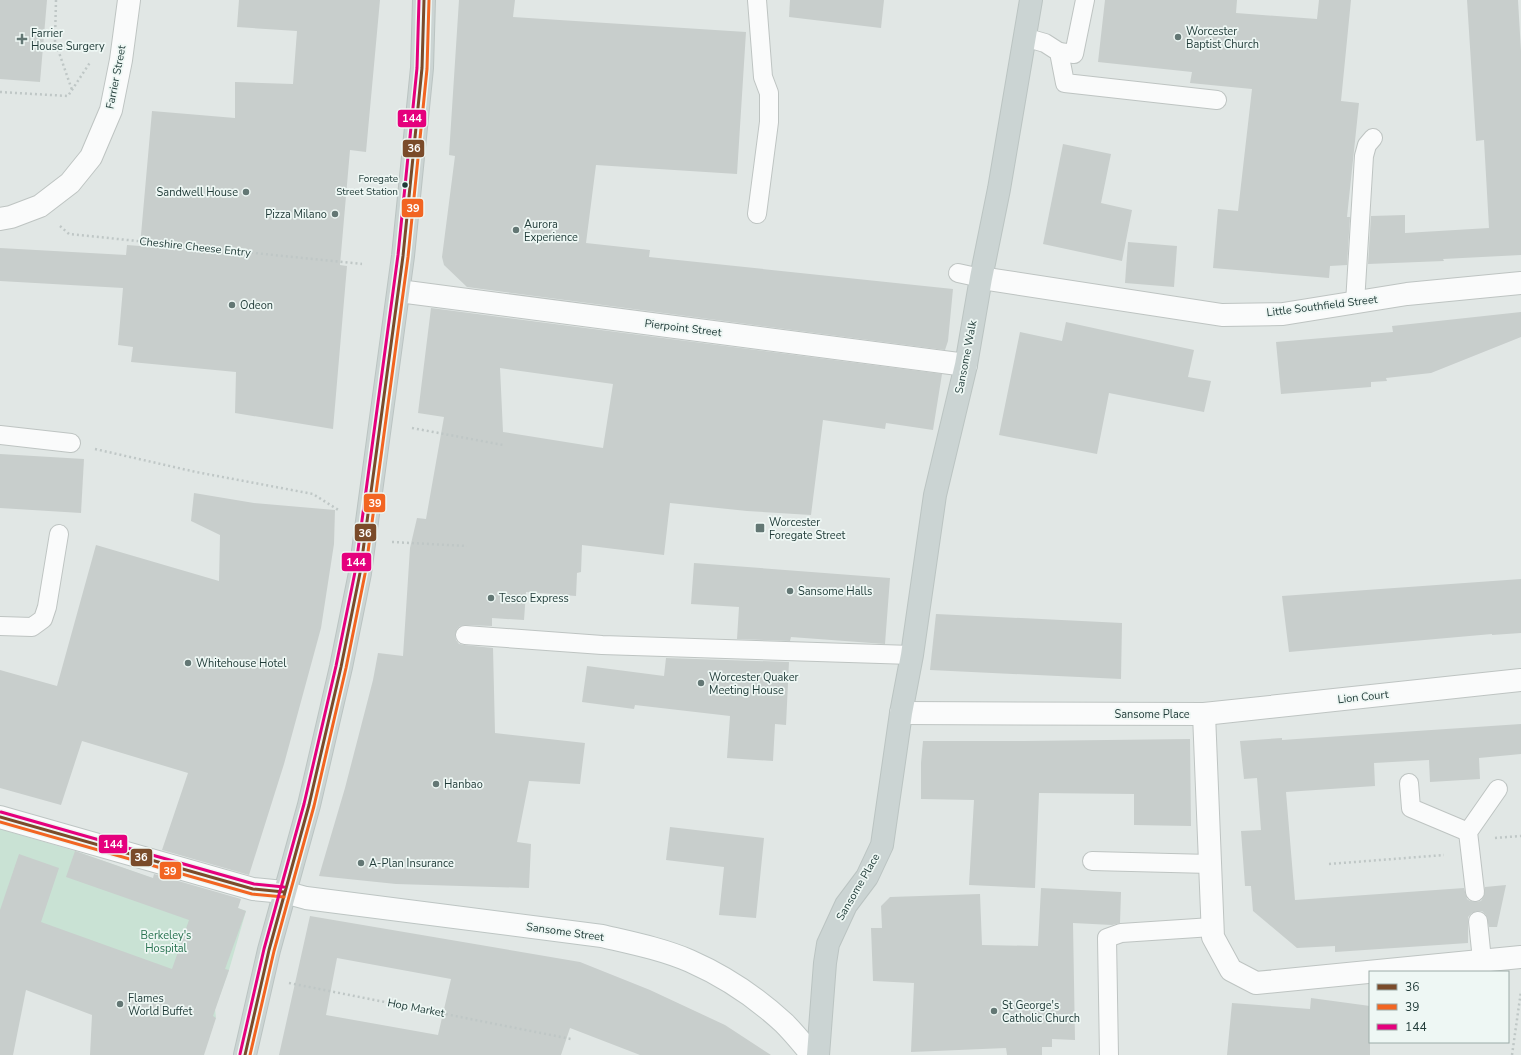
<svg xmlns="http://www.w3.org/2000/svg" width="1521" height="1055" viewBox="0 0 1521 1055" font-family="'Nunito Sans',sans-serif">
  <rect width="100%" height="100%" fill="#e1e7e5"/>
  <polygon fill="#c9e2d4" points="0,829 75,851 246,911 229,970 215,1009 216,1018 33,952 0,924"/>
  <g fill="#c8cecc" fill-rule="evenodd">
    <polygon points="0,0 47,0 40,82 0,79"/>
    <polygon points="239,0 380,0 366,152 350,150 340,265 347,266 333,429 235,413 236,372 131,362 133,347 118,345 123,288 0,281 0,248 126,255 127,245 140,246 152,111 235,118 235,82 293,84 297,31 237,27"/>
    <polygon points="459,0 515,0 513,17 746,32 737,174 596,165 586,243 650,250 649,257 953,289 948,341 945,350 467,287 444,265 442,257 455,156 449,155"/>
    <polygon points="790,0 884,0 881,28 789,17"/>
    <polygon points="1105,0 1237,0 1236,13 1317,19 1319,0 1351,0 1341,101 1359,103 1347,217 1350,217 1347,265 1330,266 1329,278 1213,268 1218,209 1238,211 1252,89 1190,83 1192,72 1098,62"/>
    <polygon points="1467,0 1518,0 1521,51 1521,255 1443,259 1444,261 1368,264 1371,216 1405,215 1405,233 1489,228 1484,140 1476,141"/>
    <polygon points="1063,144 1111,154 1101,203 1132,210 1122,261 1043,244"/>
    <polygon points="1128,242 1177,246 1174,287 1125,283"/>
    <path d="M431,308L942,374L933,430L886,423L885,429L823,420L811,515L747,511L670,503L664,555L582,545L581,572L577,573L576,596L526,592L524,620L492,618V626L465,625L460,626L457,629L455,635L456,640L459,644L464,645L493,648L495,733L585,743L580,784L529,781L517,842L531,844L529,888L396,884L319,876L345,788L373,680L378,653L403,656L410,548L417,518L426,519L444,417L418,413ZM500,368L613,384L603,448L503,432Z"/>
    <polygon points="1521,312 1521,337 1431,373 1386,378 1387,381 1371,382 1371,387 1281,394 1276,342 1393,332 1392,326"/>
    <polygon points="1066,322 1194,350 1188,377 1211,381 1204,412 1109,393 1097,454 999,435 1020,332 1062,341"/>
    <polygon points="0,454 84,459 81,513 0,508"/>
    <polygon points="194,493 254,503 335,510 334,544 321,628 284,764 249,875 162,850 188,773 82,741 61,805 0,788 0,670 57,686 96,545 219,581 220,535 191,521"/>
    <polygon points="694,563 890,578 885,644 791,637 790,641 737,639 739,607 691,604"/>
    <polygon points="1521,579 1521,633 1492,635 1492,634 1289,652 1282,596"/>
    <polygon points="936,614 1122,623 1121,679 930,670"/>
    <polygon points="666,658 789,662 786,725 775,724 773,761 727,758 730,716 635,705 634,709 582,702 587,666 664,676"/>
    <polygon points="1521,724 1521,754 1479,758 1480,779 1430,782 1429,760 1374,763 1375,786 1286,792 1295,900 1464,888 1467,899 1470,901 1476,902 1481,901 1484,896 1485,887 1506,885 1497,927 1489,927 1486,915 1482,911 1477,911 1472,913 1468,917 1468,943 1335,952 1335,946 1297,948 1253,911 1251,886 1245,886 1241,831 1261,830 1257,778 1244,779 1240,741 1282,738 1282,740"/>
    <polygon points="1190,739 1191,826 1134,825 1134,794 1039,793 1035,888 969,885 974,800 921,799 921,763 923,741 1024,741"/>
    <polygon points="670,827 764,838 756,918 719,915 724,867 666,860"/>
    <polygon points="75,851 153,878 154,874 241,899 238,908 246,911 225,969 229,970 213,1016 216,1018 204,1055 90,1055 92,1015 26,990 13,1055 0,1055 0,910 19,854 59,868 41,922 172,969 189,920 66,877"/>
    <polygon points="1041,888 1121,892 1120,923 1112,925 1073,923 1075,1040 1052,1039 1052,1047 1042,1047 1042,1055 1007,1055 1006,1048 911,1052 914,983 873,981 871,928 882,928 881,906 890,897 980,894 982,945 1038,946"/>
    <path d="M310,916L580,962L650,990L725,1025L771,1055H640L570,1028L561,1055H279ZM337,958L451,979L438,1035L326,1015Z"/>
    <polygon points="1311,998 1370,1006 1370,1055 1227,1055 1232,1003 1310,1009"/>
  </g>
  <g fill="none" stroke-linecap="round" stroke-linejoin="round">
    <defs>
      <g id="lane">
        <polyline points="1024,37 1045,43 1059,52 1065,83 1217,100"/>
        <polyline points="1059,52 1074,54 1085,0"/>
        <polyline points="757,214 769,122 769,93 763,77 757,0"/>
        <polyline points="958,273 981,278"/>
        <polyline points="1355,303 1364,156 1367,145 1373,138"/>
        <polyline points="0,435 71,443"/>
        <polyline points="0,626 32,627 43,619 47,607 59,534"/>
        <polyline points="465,635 602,645 912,655"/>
        <polyline points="1409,783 1411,808 1468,832"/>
        <polyline points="1092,861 1210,864"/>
        <polyline points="1475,892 1468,832 1498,789"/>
        <polyline points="1478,921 1482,960"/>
        <polyline points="1109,1055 1107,938 1121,933 1212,927"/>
      </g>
      <g id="street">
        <polyline points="0,219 11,217 40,206 70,183 91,157 111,110 121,60 129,0"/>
        <polyline points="981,278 1222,315 1283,314 1407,294 1521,283"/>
        <polyline points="399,291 966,365"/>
        <polyline points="901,713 1204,714 1213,937 1231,970 1256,983 1521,957"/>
        <polyline points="1204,714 1521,680"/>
      </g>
      <path id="secondary" d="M0,817L253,889L284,892L306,898L602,936C632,943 662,949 690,961C724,976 757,998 784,1023C794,1033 803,1044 812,1055"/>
      <g id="primary">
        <polyline points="245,1055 269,950 309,805 341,667 360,573 403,256 422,68 424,0"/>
        <polyline points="818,1055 825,963 828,944 846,905 867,877 882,845 901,713 912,655 935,495 966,365 981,278 999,189 1031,0"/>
      </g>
    </defs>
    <use href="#lane" stroke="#bec4c2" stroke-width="20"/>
    <use href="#street" stroke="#bec4c2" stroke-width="24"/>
    <use href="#secondary" stroke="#bdc5c3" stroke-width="24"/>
    <use href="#primary" stroke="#bbc4c2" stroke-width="24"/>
    <g stroke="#bfc7c6" stroke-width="2.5" stroke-dasharray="2 3" stroke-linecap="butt">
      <polyline points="56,0 55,41 72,90"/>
      <polyline points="0,92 68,96 91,61"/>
      <polyline points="60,226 69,234 362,264"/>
      <polyline points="412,428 503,445"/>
      <polyline points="95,449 196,472 313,494 340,511"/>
      <polyline points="392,542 467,546"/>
      <polyline points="1495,838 1521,836"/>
      <polyline points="1329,864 1444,855"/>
      <polyline points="289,983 571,1039"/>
      <polyline points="1512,1055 1521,991"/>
    </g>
    <use href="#lane" stroke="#fafbfb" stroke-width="18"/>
    <use href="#street" stroke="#fafbfb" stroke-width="22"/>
    <use href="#secondary" stroke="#fafbfb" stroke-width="22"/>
    <use href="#primary" stroke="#cbd4d3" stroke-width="22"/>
    <defs>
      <g id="bus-1">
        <polyline points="0,817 253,889 284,892"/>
        <polyline points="245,1055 269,950 309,805 341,667 360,573 403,256 422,68 424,0"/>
      </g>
      <g id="bus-2">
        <polyline points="0,822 252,894 284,897"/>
        <polyline points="250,1055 274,951 314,806 346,668 365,574 408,257 427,69 429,0"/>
      </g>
      <g id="bus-3">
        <polyline points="1,812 254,884 284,887"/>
        <polyline points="240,1054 264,949 304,804 336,666 355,572 398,255 417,68 419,0"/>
      </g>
    </defs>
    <use href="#bus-1" stroke="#eef7f4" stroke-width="6"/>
    <use href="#bus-2" stroke="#eef7f4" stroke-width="6"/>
    <use href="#bus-3" stroke="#eef7f4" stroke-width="6"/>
    <use href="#bus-1" stroke="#7a4b2a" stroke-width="3"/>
    <use href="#bus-2" stroke="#f26522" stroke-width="3"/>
    <use href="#bus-3" stroke="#e5007d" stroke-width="3"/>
  </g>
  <g fill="#637774" stroke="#eef7f4" stroke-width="1.5">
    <circle cx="1178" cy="37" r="4"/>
    <path d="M20 33h4v4h4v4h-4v4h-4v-4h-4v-4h4z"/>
    <circle cx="246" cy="192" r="4"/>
    <circle cx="335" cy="214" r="4"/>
    <circle cx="516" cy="230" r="4"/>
    <circle cx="232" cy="305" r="4"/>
    <rect x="755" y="523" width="10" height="10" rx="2"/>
    <circle cx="790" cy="591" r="4"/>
    <circle cx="491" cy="598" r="4"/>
    <circle cx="188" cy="663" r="4"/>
    <circle cx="701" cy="683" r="4"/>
    <circle cx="436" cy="784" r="4"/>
    <circle cx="361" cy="863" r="4"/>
    <circle cx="120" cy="1004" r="4"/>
    <circle cx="994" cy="1011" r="4"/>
  </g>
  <circle fill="#1f3a37" stroke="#eef7f4" stroke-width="1.5" cx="405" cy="185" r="3.5"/>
  <g text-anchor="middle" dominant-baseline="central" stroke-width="3.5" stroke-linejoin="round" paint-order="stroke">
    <g font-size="10" fill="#1f3a37" stroke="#eef7f4" text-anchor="end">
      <text x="398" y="179">Foregate<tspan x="398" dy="13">Street Station</tspan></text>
    </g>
    <g font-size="11" fill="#1f3a37" stroke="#eef7f4" text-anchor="start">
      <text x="1186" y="31">Worcester<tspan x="1186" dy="13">Baptist Church</tspan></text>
      <text x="31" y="33">Farrier<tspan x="31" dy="13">House Surgery</tspan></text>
      <text x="238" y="192" text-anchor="end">Sandwell House</text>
      <text x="327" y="214" text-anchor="end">Pizza Milano</text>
      <text x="524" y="224">Aurora<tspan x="524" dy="13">Experience</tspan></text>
      <text x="240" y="305">Odeon</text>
      <text x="769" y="522">Worcester<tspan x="769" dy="13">Foregate Street</tspan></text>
      <text x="798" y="591">Sansome Halls</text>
      <text x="499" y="598">Tesco Express</text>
      <text x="196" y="663">Whitehouse Hotel</text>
      <text x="709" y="677">Worcester Quaker<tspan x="709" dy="13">Meeting House</tspan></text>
      <text x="444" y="784">Hanbao</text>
      <text x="369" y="863">A-Plan Insurance</text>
      <text x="128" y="998">Flames<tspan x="128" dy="13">World Buffet</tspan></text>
      <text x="1002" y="1005">St George's<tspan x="1002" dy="13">Catholic Church</tspan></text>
    </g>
    <g font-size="11" fill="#1f3a37" stroke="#eef7f4">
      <text transform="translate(116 77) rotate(-79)">Farrier Street</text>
      <text transform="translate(195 247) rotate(6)">Cheshire Cheese Entry</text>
      <text transform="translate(1322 306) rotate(-7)">Little Southfield Street</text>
      <text transform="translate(683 328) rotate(7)">Pierpoint Street</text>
      <text transform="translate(966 357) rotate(-79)">Sansome Walk</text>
      <text transform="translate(1363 697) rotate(-6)">Lion Court</text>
      <text x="1152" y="714">Sansome Place</text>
      <text transform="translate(858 887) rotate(-60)">Sansome Place</text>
      <text transform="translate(565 932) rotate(8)">Sansome Street</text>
      <text transform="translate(416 1008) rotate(11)">Hop Market</text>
    </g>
    <g font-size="11" fill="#287250" stroke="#eef7f4">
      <text x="166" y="935">Berkeley's<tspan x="166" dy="13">Hospital</tspan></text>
    </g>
  </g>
  <g stroke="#eef7f4" stroke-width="1.5">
    <rect x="397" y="109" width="30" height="19" rx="4" fill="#e5007d"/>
    <rect x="402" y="139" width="23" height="19" rx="4" fill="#7a4b2a"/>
    <rect x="401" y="198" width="23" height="20" rx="4" fill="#f26522"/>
    <rect x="363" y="493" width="23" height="20" rx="4" fill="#f26522"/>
    <rect x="354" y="523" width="23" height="19" rx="4" fill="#7a4b2a"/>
    <rect x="341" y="552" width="31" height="20" rx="4" fill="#e5007d"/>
    <rect x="98" y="834" width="30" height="20" rx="4" fill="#e5007d"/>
    <rect x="130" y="848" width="23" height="19" rx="4" fill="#7a4b2a"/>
    <rect x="159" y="861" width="23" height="19" rx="4" fill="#f26522"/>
  </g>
  <g font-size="11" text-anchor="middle" font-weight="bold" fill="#fff">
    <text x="412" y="122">144</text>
    <text x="414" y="152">36</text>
    <text x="413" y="212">39</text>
    <text x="375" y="507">39</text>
    <text x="365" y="537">36</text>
    <text x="356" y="566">144</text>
    <text x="113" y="848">144</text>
    <text x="141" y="861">36</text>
    <text x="170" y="875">39</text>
  </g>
  <rect x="1369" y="971" width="140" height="72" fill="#eef7f4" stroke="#9baba8"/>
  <rect x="1377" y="984" width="20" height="6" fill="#7a4b2a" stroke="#9baba8"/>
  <text x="1405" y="991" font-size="12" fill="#1f3a37">36</text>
  <rect x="1377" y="1004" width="20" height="6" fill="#f26522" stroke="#9baba8"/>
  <text x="1405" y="1011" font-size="12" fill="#1f3a37">39</text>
  <rect x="1377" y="1024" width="20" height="6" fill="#e5007d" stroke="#9baba8"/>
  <text x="1405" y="1031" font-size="12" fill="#1f3a37">144</text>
</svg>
